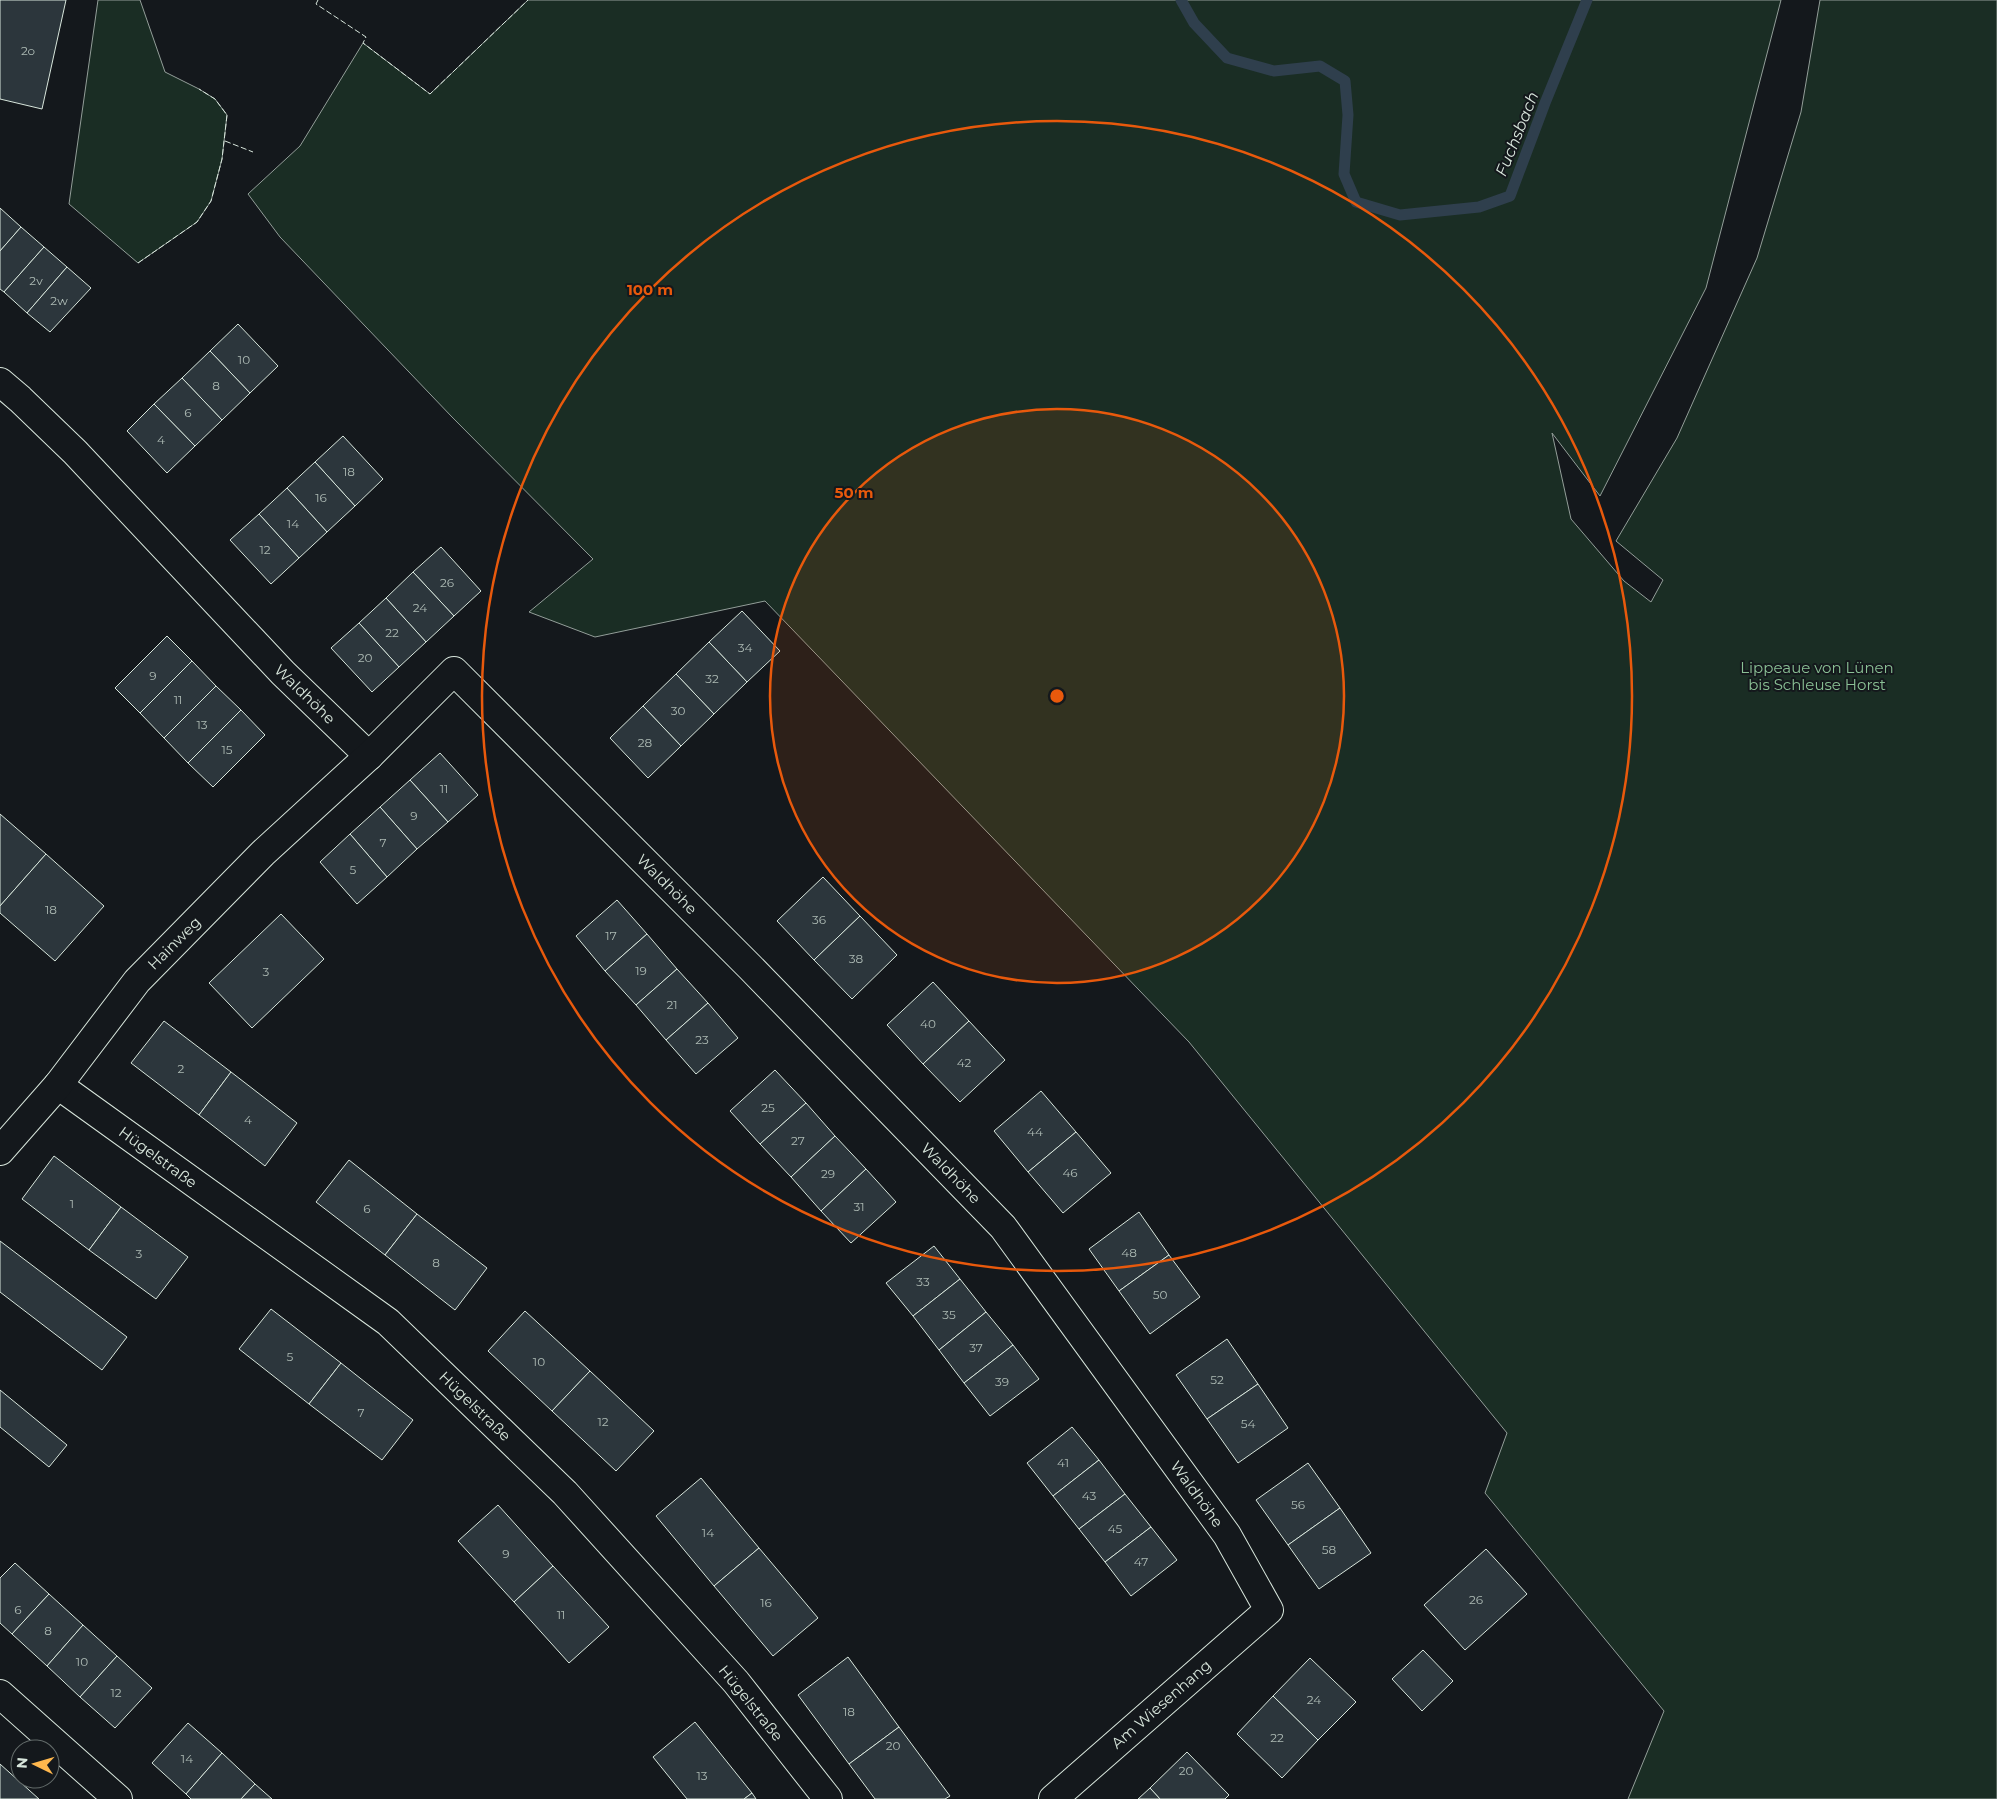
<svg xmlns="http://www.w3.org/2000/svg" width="1997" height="1799" viewBox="0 0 1997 1799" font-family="Montserrat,sans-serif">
  <rect width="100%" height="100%" fill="#14181c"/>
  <g fill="#1a2d24" stroke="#939e99">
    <polygon points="98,0 140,0 165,72 199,89 215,99 227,115 222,159 211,201 197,222 138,263 69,204"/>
    <polygon points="528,0 1781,0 1706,288 1600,496 1552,433 1571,519 1624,581 1651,602 1663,580 1616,541 1677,438 1757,258 1801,112 1820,0 1997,0 1997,1799 1628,1799 1664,1711 1485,1493 1507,1433 1189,1042 765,601 595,637 529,612 593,559 452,417 280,237 248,194 300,146 363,43 430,94"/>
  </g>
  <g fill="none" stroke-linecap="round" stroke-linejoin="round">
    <polyline stroke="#2f3f4d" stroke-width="11" points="1181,0 1194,23 1227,58 1274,71 1320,66 1345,81 1348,115 1344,174 1356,202 1400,215 1479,207 1510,196 1545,103 1587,0"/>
  </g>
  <g fill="#2c363c" stroke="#d8e6dc">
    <polygon points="0,0 66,0 42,109 0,99"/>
    <polygon points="0,208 21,227 0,251"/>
    <polygon points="21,227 44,247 4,292 0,289 0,251"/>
    <polygon points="44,247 67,267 27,313 4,292"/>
    <polygon points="67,267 91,288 50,332 27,313"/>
    <polygon points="238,324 278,366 250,393 210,351"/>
    <polygon points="210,351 250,393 222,420 182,378"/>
    <polygon points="182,378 222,420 195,446 154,404"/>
    <polygon points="154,404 195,446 167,473 127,431"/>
    <polygon points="343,436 383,479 355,506 315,462"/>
    <polygon points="315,462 355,506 327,532 287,488"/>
    <polygon points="287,488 327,532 299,558 259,514"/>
    <polygon points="259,514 299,558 271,584 230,540"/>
    <polygon points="441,547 481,591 454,616 413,572"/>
    <polygon points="413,572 454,616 426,642 386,598"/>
    <polygon points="386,598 426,642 399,667 359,623"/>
    <polygon points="742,611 780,651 747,682 709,642"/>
    <polygon points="359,623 399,667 372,692 331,648"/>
    <polygon points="167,636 192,661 140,713 115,688"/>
    <polygon points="709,642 747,682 714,714 676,674"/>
    <polygon points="192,661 216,686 164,738 140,713"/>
    <polygon points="676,674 714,714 681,746 643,706"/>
    <polygon points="216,686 241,710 188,763 164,738"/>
    <polygon points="643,706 681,746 648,778 610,738"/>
    <polygon points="241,710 265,735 213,787 188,763"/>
    <polygon points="440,753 478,795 448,822 410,780"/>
    <polygon points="410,780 448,822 417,849 380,807"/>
    <polygon points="380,807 417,849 387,877 350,834"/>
    <polygon points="0,814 46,854 0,906"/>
    <polygon points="350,834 387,877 357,904 320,862"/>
    <polygon points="46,854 104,906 55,961 0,913 0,906"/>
    <polygon points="823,877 860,916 814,960 777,921"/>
    <polygon points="617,900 647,934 605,971 576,936"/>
    <polygon points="281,914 324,959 252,1028 209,983"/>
    <polygon points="860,916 897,955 852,999 814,960"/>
    <polygon points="647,934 677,969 636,1005 605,971"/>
    <polygon points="677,969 708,1003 666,1040 636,1005"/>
    <polygon points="933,982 969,1021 923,1064 887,1025"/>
    <polygon points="708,1003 738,1038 696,1074 666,1040"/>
    <polygon points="164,1021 231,1072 199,1115 131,1063"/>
    <polygon points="969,1021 1005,1060 960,1102 923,1064"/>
    <polygon points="775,1070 806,1103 760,1144 730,1111"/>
    <polygon points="231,1072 297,1123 265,1166 199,1115"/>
    <polygon points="1041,1091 1076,1132 1028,1172 994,1131"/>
    <polygon points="806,1103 835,1136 791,1177 760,1144"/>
    <polygon points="1076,1132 1111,1173 1063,1213 1028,1172"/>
    <polygon points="835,1136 866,1169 821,1211 791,1177"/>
    <polygon points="54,1156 121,1207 89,1250 22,1199"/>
    <polygon points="349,1160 417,1214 385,1255 316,1202"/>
    <polygon points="866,1169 896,1202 851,1243 821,1211"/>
    <polygon points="121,1207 188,1257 156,1299 89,1250"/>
    <polygon points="1139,1212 1169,1255 1119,1291 1089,1249"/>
    <polygon points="417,1214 487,1268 455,1310 385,1255"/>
    <polygon points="0,1241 127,1337 102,1370 0,1292"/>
    <polygon points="934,1246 960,1279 913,1316 886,1283"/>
    <polygon points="1169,1255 1200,1297 1150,1334 1119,1291"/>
    <polygon points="960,1279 986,1312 939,1350 913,1316"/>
    <polygon points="271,1309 341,1363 309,1404 239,1349"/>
    <polygon points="525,1311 590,1371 552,1411 488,1351"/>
    <polygon points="986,1312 1013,1345 964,1383 939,1350"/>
    <polygon points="1227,1339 1258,1384 1207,1419 1176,1375"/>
    <polygon points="1013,1345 1039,1379 990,1416 964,1383"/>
    <polygon points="341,1363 413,1420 382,1460 309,1404"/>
    <polygon points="590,1371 654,1431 616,1471 552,1411"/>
    <polygon points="1258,1384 1288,1428 1238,1463 1207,1419"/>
    <polygon points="0,1390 67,1445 49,1467 0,1427"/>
    <polygon points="1072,1427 1099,1460 1053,1496 1027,1463"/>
    <polygon points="1099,1460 1125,1494 1079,1529 1053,1496"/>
    <polygon points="1308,1463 1340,1508 1288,1545 1256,1500"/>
    <polygon points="701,1478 759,1548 714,1586 656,1516"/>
    <polygon points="1125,1494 1151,1527 1105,1562 1079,1529"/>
    <polygon points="498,1505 553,1566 514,1602 458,1541"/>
    <polygon points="1340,1508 1371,1553 1319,1589 1288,1545"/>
    <polygon points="1151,1527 1177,1560 1131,1596 1105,1562"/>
    <polygon points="759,1548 818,1618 773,1656 714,1586"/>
    <polygon points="1486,1549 1527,1594 1465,1650 1424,1605"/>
    <polygon points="15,1563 49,1594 12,1634 0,1623 0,1578"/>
    <polygon points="553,1566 609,1627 569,1663 514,1602"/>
    <polygon points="49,1594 83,1625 47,1666 12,1634"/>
    <polygon points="83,1625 117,1656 80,1697 47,1666"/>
    <polygon points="1423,1650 1453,1681 1422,1711 1392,1679"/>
    <polygon points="117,1656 152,1688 115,1728 80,1697"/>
    <polygon points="848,1657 899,1727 849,1764 798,1695"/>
    <polygon points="1310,1658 1356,1702 1318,1740 1273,1696"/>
    <polygon points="1273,1696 1318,1740 1282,1778 1237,1734"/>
    <polygon points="695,1722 752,1793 744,1799 687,1799 653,1757"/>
    <polygon points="188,1723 222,1753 186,1794 152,1763"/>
    <polygon points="899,1727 950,1796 945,1799 875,1799 849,1764"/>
    <polygon points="1187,1752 1229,1795 1225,1799 1160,1799 1150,1788"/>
    <polygon points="222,1753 255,1784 241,1799 191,1799 186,1794"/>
    <polygon points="0,1764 39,1799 0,1799"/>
    <polygon points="255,1784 272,1799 241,1799"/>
    <polygon points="1150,1788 1160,1799 1138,1799"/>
    <polygon points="752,1793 756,1799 744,1799"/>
  </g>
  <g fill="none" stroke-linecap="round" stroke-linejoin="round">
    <defs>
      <g id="minor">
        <polyline points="0,382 20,399 75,452 283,673 369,756"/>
        <polyline points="58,1085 388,1322 565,1493 736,1682 828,1799"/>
        <polyline points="0,1151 58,1085 137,981 263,853 369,756 454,671 750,967 1003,1227 1227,1535 1269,1610 1053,1799"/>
        <polyline points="0,1694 118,1799"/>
      </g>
    </defs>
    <use href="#minor" stroke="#d8e6dc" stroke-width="30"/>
    <use href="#minor" stroke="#14181c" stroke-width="28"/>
    <g stroke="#d8e6dc" stroke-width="1" stroke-dasharray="6 2.5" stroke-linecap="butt">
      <polyline points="318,0 316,4 366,37 363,43 430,94 528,0"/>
      <polyline points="225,141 253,152"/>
      <polyline points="138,263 197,222 211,201 222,159 227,115 215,99 199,89"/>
    </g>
  </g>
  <circle cx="1057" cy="696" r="287" fill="#e8590c" fill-opacity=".12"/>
  <g fill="none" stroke="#e8590c" stroke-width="2.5">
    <circle cx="1057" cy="696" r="287"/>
    <circle cx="1057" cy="696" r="575"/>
  </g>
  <g text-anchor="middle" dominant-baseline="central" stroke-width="4" stroke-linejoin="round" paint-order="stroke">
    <g font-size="12" fill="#adbab4">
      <text x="28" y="50">2o</text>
      <text x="36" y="280">2v</text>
      <text x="59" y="300">2w</text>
      <text x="244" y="359">10</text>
      <text x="216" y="385">8</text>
      <text x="188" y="412">6</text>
      <text x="161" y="439">4</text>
      <text x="349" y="471">18</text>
      <text x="321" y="497">16</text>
      <text x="293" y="523">14</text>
      <text x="265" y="549">12</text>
      <text x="447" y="582">26</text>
      <text x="420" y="607">24</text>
      <text x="392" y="632">22</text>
      <text x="745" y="647">34</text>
      <text x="365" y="657">20</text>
      <text x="153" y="675">9</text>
      <text x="712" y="678">32</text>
      <text x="178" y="699">11</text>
      <text x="678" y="710">30</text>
      <text x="202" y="724">13</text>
      <text x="645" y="742">28</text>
      <text x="227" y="749">15</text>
      <text x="444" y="788">11</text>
      <text x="414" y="815">9</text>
      <text x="383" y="842">7</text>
      <text x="353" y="869">5</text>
      <text x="51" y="909">18</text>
      <text x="819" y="919">36</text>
      <text x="611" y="935">17</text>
      <text x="856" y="958">38</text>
      <text x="641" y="970">19</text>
      <text x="266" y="971">3</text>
      <text x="672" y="1004">21</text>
      <text x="928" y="1023">40</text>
      <text x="702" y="1039">23</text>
      <text x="964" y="1062">42</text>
      <text x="181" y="1068">2</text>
      <text x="768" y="1107">25</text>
      <text x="248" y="1119">4</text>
      <text x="1035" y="1131">44</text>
      <text x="798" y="1140">27</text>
      <text x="1070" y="1172">46</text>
      <text x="828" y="1173">29</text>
      <text x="72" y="1203">1</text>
      <text x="859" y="1206">31</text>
      <text x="367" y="1208">6</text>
      <text x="1129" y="1252">48</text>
      <text x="139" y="1253">3</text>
      <text x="436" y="1262">8</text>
      <text x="923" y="1281">33</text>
      <text x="1160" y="1294">50</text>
      <text x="949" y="1314">35</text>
      <text x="976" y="1347">37</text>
      <text x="290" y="1356">5</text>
      <text x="539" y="1361">10</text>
      <text x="1217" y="1379">52</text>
      <text x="1002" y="1381">39</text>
      <text x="361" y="1412">7</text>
      <text x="603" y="1421">12</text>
      <text x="1248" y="1423">54</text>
      <text x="1063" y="1462">41</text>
      <text x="1089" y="1495">43</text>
      <text x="1298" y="1504">56</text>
      <text x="1115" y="1528">45</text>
      <text x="708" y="1532">14</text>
      <text x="1329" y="1549">58</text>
      <text x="506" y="1553">9</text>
      <text x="1141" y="1561">47</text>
      <text x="1476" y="1599">26</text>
      <text x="766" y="1602">16</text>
      <text x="18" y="1609">6</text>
      <text x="561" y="1614">11</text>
      <text x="48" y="1630">8</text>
      <text x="82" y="1661">10</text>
      <text x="116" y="1692">12</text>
      <text x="1314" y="1699">24</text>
      <text x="849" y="1711">18</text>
      <text x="1277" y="1737">22</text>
      <text x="893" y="1745">20</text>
      <text x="187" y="1758">14</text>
      <text x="1186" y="1770">20</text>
      <text x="702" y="1775">13</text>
    </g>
    <g font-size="15" fill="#8ac095" stroke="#14181c">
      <text x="1817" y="667">Lippeaue von Lünen<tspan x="1817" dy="17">bis Schleuse Horst</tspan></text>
    </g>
    <g font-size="15" fill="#d8e6dc" stroke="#14181c">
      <text transform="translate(305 694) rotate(44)">Waldhöhe</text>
      <text transform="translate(667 884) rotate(45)">Waldhöhe</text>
      <text transform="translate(174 943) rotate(-45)">Hainweg</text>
      <text transform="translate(158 1157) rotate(36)">Hügelstraße</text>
      <text transform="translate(951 1173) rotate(46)">Waldhöhe</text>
      <text transform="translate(475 1406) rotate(44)">Hügelstraße</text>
      <text transform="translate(1197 1494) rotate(54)">Waldhöhe</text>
      <text transform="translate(751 1703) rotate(51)">Hügelstraße</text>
      <text transform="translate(1161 1704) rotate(-41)">Am Wiesenhang</text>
    </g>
    <g font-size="16" font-style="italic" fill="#d8e6dc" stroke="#14181c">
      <text transform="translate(1517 134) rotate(-68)">Fuchsbach</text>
    </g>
  </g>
  <circle cx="1057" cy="696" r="8" fill="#e8590c" stroke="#14181c" stroke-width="2.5"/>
  <g font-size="15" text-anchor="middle" font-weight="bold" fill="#e8590c" stroke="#14181c" stroke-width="4" stroke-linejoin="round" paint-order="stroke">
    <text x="650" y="295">100 m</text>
    <text x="854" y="498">50 m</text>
  </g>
  <g transform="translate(35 1764) rotate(275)"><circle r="24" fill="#14181c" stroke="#626a69"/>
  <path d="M0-4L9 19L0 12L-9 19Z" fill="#ffb74d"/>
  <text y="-8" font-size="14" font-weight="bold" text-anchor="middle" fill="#d8e6dc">N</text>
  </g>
</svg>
